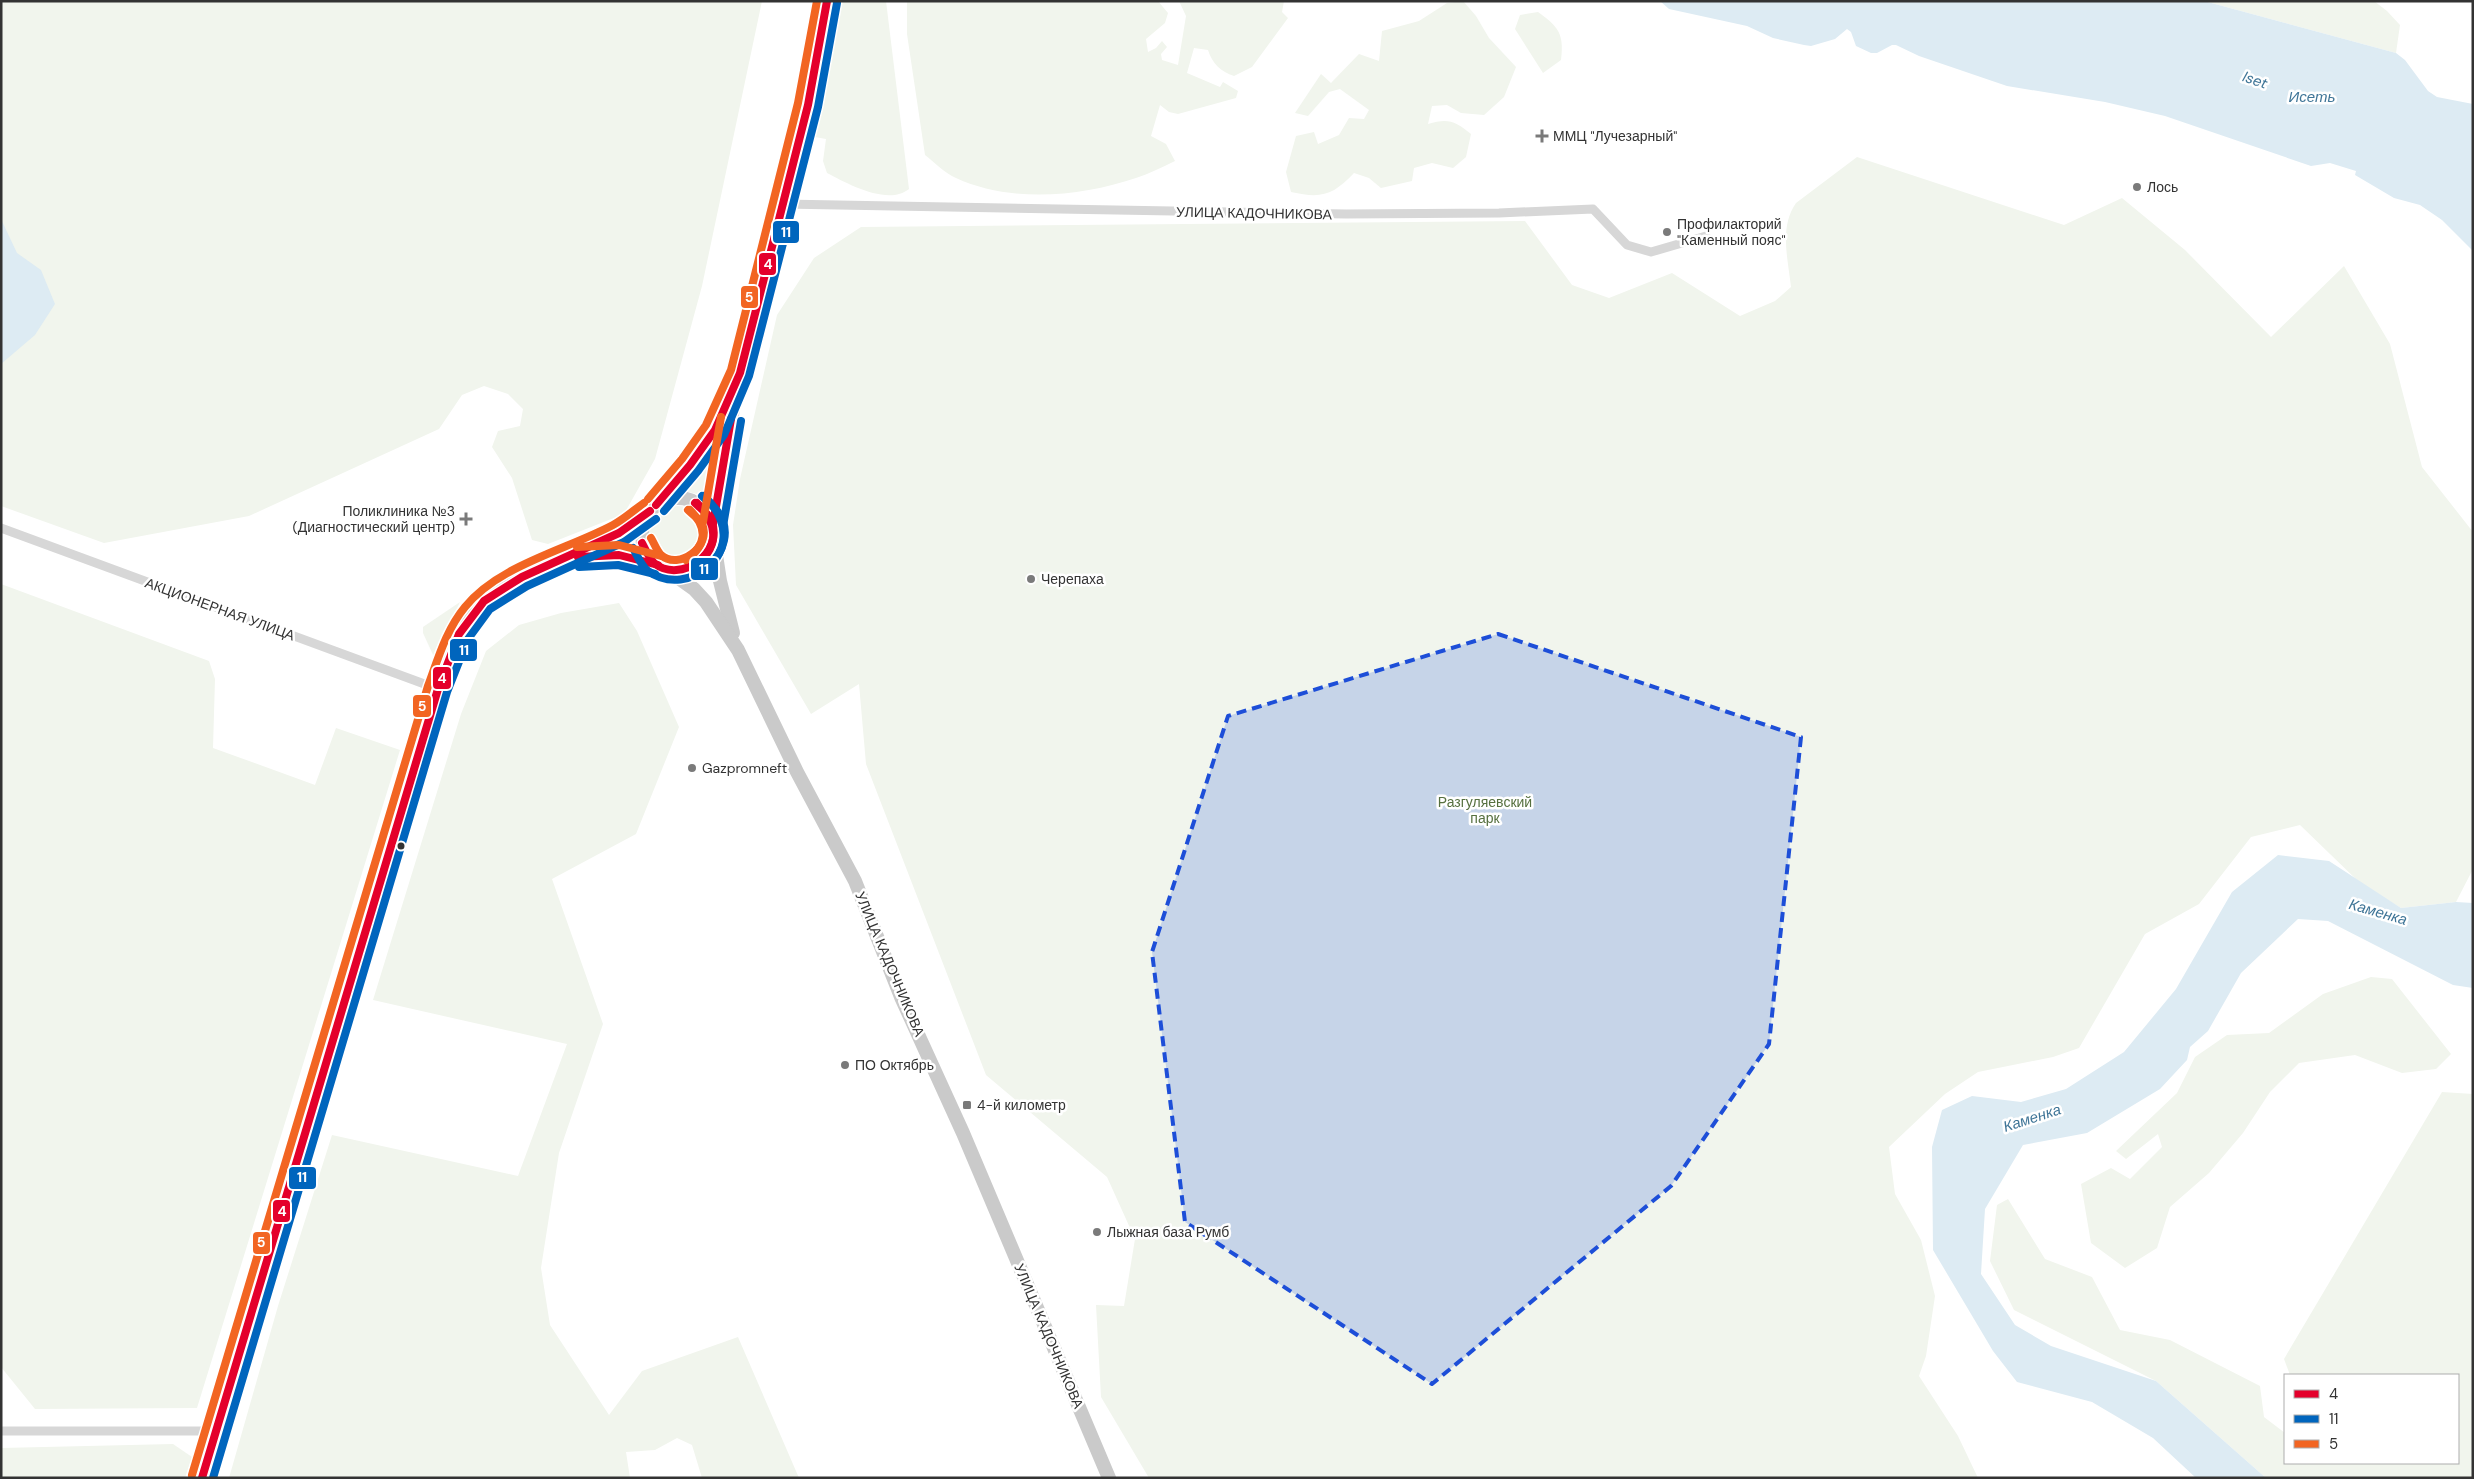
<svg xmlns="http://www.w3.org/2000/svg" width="2474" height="1479" viewBox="0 0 2474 1479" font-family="'DM Sans',sans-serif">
  <rect width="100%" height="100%" fill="#fff"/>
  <g fill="#f1f5ed">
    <polygon points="1,1 762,1 702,286 655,459 624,514 548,544 532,540 512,478 492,447 498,431 520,426 523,409 508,394 484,386 462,395 439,429 249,516 104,543 1,506"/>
    <path d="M841,1H886L909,189C888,206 848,184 827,173L823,161L826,139L815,137Z"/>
    <path d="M907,1H1158L1168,13L1165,23L1146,39L1148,52L1156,48L1162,41L1167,47L1161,54L1162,60L1178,65L1186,16L1179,1H1284L1282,12L1288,18L1252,67L1234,76C1221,72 1212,63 1208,50L1194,48L1187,73L1220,87L1223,82L1238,91L1236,98L1178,114L1169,112L1160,105L1151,136L1166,144L1175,161C1162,167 1149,174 1136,178C1080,197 1010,203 956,178C945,173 935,163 925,155L907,34Z"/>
    <path d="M1463,1L1476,16L1489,38L1516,67L1504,97L1484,115L1461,113L1447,105L1432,106L1428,124C1448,118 1455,121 1471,134L1466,157L1453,168L1432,163L1414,168L1412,181L1381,188L1369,178L1354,173C1333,195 1322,199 1291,192L1286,172L1296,136L1314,132L1318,144L1339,135L1349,118L1364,119L1369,110L1340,89L1329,92L1308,116L1295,113L1321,74L1331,83L1359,54L1379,61L1382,31L1419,21L1447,3Z"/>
    <polygon points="2204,1 2374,1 2387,11 2400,25 2396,53"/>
    <path d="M1538,12C1559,27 1564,34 1561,60L1543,73L1515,29L1520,15Z"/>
    <path d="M1857,157L2064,225L2122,198L2185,250L2271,337L2344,266L2390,344L2422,467L2473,532V869L2456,902L2401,908L2360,883L2300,825L2251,837L2199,904L2145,934L2079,1048L2053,1057L1978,1072L1945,1094L1889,1147L1895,1194L1921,1240L1935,1296L1926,1356L1919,1376L1958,1436L1978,1478H1149L1101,1397L1096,1305L1124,1306L1135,1239L1107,1177L986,1075L866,764L859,684L811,714L736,585L733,525L740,479L777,315L814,258L861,227L1525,221L1572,285L1609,298L1672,273L1740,316L1775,301L1791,287C1788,259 1779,227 1796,203Z"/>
    <polygon points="718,440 711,471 707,503 697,494 680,490"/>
    <circle cx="678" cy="535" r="29"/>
    <polygon points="1,584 209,661 215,679 213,748 315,785 336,728 400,750 197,1408 35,1409 1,1367"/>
    <polygon points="460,602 434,657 423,633 423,627"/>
    <polygon points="619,603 637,631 679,727 636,834 552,879 603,1024 559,1153 541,1268 550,1325 609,1415 642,1371 738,1337 799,1478 702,1478 692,1445 677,1438 655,1450 626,1452 630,1478 229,1478 278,1306 332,1135 518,1176 567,1044 373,1000 461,714 486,651 519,625 561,613"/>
    <polygon points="2371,977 2392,979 2451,1054 2436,1069 2402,1073 2355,1055 2299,1063 2270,1092 2243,1133 2209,1173 2170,1207 2157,1248 2125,1268 2091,1243 2081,1184 2111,1168 2130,1179 2162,1147 2158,1134 2126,1159 2116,1151 2177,1093 2195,1057 2227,1035 2269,1033 2323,994"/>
    <polygon points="2442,1092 2473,1094 2473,1478 2266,1478 2156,1381 2014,1310 1990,1261 1997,1205 2008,1199 2045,1259 2092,1277 2120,1330 2170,1340 2260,1386 2264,1417 2285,1433 2285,1463 2458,1463 2458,1375 2290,1375 2284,1359"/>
    <polygon points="173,1444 192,1457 185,1478 1,1478 1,1448"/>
  </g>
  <g fill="#ddebf3">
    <polygon points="1660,1 2204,1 2396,53 2405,60 2428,91 2437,97 2473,104 2473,251 2442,220 2420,205 2394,198 2355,175 2356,171 2330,163 2311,166 2165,116 2105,102 2007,86 1919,56 1896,45 1892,45 1877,53 1871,53 1856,46 1851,32 1847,29 1835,39 1811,46 1804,45 1773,38 1747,26 1669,9"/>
    <polygon points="1,219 17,253 41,270 55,304 35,335 1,364"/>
    <polygon points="2278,855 2329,861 2401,908 2456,902 2473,903 2473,988 2453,985 2328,921 2298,919 2241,973 2208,1031 2190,1047 2187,1060 2160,1089 2087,1133 2023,1145 1985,1209 1981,1274 2015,1325 2051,1346 2156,1381 2266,1478 2196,1478 2153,1438 2092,1402 2017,1382 1993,1351 1933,1250 1932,1147 1942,1110 1972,1096 2021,1102 2066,1089 2124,1052 2176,989 2232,892"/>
  </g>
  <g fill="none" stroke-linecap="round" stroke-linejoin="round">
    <g stroke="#d7d7d7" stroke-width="9">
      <polyline points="783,204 1346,214 1499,213 1593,209 1627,245 1651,252 1706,236"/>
      <polyline points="1,528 438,689"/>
      <polyline points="1,1431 215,1431"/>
    </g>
    <g stroke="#cacaca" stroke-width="14">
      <circle cx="678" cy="534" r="36"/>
      <polyline points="656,505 690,465 715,430 740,373 808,105 827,1"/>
      <polyline points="713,524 734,403"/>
      <polyline points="714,542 720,581 733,633"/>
      <polyline points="583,556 611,553 655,564"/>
      <polyline points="666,569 694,589 706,602 738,650 797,772 855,881 901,997 963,1133 1109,1478"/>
      <polyline points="202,1478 438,689 459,634 472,614 484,601 522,577 619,533 650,511"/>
    </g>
    <defs>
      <g id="bus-1">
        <polyline points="656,505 690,465 715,430 740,373 808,105 827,1"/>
        <polyline points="713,524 731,419"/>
        <path d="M642,543C645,549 649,558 654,563C681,585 725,552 711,520C708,513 700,508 695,503"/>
        <polyline points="578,557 619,555 658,565"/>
        <path d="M692,568C719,549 720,526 697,503"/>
        <polyline points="202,1478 438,689 459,634 484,601 522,577 619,533 650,511"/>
      </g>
      <g id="bus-2">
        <polyline points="664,511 698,471 724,435 749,376 818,107 837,3"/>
        <polyline points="723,526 741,421"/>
        <path d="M633,548C637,555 641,566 648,571C690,601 744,548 718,512C714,506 707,501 702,496"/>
        <polyline points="579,567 618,565 655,574"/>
        <path d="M698,576C730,554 732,523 704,496"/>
        <polyline points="213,1478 447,692 468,639 490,609 527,586 624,542 656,519"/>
      </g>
      <g id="bus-3">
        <polyline points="648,499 682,459 706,425 731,370 798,103 817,1"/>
        <polyline points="703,522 721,417"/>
        <path d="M651,538C654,543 657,551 661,555C679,571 712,546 702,524C699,519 692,514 688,510"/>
        <polyline points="577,547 619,545 661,556"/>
        <path d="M686,560C707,545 708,528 690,510"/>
        <path d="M192,1475L428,686C438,659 446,630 465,607C499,565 566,550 613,525C624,519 634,510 644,503"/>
      </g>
    </defs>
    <use href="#bus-1" stroke="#fff" stroke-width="11"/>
    <use href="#bus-2" stroke="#fff" stroke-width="11"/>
    <use href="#bus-3" stroke="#fff" stroke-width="11"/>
    <use href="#bus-1" stroke="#e4002b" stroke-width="8"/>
    <use href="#bus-2" stroke="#0065bd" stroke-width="8"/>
    <use href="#bus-3" stroke="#f26522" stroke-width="8"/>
  </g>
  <path fill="#1d4ed8" fill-opacity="0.2" stroke="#1d4ed8" stroke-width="4" stroke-dasharray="10 6" stroke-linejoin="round" d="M1498,634L1801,737L1769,1044L1671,1186L1432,1384L1185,1222L1152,952L1228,716Z"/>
  <g fill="#7a7a7a" stroke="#fff" stroke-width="2">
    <path d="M1539.5 128.5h5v5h5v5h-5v5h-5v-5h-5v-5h5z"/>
    <circle cx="2137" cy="187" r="5"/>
    <circle cx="1667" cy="232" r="5"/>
    <path d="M463.5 511.5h5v5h5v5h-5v5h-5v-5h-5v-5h5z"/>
    <circle cx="1031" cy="579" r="5"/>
    <circle cx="692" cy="768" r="5"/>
    <circle cx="845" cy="1065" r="5"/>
    <rect x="962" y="1100" width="10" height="10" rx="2.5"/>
    <circle cx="1097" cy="1232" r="5"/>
  </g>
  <circle fill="#333" stroke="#fff" stroke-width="2" cx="401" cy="846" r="4.5"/>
  <g text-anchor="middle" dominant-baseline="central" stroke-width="5" stroke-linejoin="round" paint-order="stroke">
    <g font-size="14" fill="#333" stroke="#fff" text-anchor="start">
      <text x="1553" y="136">ММЦ "Лучезарный"</text>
      <text x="2147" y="187">Лось</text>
      <text x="1677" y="224">Профилакторий<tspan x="1677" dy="16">"Каменный пояс"</tspan></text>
      <text x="455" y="511" text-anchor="end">Поликлиника №3<tspan x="455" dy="16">(Диагностический центр)</tspan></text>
      <text x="1041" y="579">Черепаха</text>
      <text x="702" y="768">Gazpromneft</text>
      <text x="855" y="1065">ПО Октябрь</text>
      <text x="977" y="1105">4-й километр</text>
      <text x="1107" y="1232">Лыжная база Румб</text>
    </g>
    <g font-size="14" fill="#333" stroke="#fff">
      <text transform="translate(1254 213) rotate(1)">УЛИЦА КАДОЧНИКОВА</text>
      <text transform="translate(220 609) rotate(20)">АКЦИОНЕРНАЯ УЛИЦА</text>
      <text transform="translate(890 964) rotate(67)">УЛИЦА КАДОЧНИКОВА</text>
      <text transform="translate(1049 1336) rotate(67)">УЛИЦА КАДОЧНИКОВА</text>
    </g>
    <g font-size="14" fill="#56703f" stroke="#fff">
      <text x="1485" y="802">Разгуляевский<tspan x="1485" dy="16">парк</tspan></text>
    </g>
    <g font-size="15" font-style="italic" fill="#3f7597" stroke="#fff">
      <text transform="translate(2255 80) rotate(19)">Iset</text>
      <text x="2312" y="97">Исеть</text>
      <text transform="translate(2378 912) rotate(16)">Каменка</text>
      <text transform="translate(2032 1118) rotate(-18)">Каменка</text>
    </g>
  </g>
  <g stroke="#fff" stroke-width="2">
    <rect x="772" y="220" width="28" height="24" rx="5" fill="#0065bd"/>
    <rect x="758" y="252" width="19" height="24" rx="5" fill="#e4002b"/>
    <rect x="740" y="285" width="19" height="24" rx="5" fill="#f26522"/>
    <rect x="690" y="557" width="29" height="24" rx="5" fill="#0065bd"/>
    <rect x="449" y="638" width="29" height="24" rx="5" fill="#0065bd"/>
    <rect x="432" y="666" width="20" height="24" rx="5" fill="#e4002b"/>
    <rect x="412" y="694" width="20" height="24" rx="5" fill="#f26522"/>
    <rect x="288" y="1166" width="29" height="24" rx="5" fill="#0065bd"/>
    <rect x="272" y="1199" width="19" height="24" rx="5" fill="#e4002b"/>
    <rect x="252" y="1231" width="19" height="24" rx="5" fill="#f26522"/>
  </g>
  <g font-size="14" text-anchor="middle" font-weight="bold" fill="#fff">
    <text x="786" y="237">11</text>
    <text x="768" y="269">4</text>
    <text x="749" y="302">5</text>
    <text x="704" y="574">11</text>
    <text x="464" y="655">11</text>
    <text x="442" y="683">4</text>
    <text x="422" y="711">5</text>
    <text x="302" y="1182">11</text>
    <text x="282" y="1216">4</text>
    <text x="261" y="1247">5</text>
  </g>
  <rect width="2474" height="1479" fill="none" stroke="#333333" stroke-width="5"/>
  <rect x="2284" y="1374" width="175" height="90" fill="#ffffff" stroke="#adadad"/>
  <rect x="2294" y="1390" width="25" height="8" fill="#e4002b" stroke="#adadad"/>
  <text x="2329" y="1399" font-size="15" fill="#333333">4</text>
  <rect x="2294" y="1415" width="25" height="8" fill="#0065bd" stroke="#adadad"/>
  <text x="2329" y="1424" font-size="15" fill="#333333">11</text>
  <rect x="2294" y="1440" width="25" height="8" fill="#f26522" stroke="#adadad"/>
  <text x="2329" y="1449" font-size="15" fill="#333333">5</text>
</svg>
